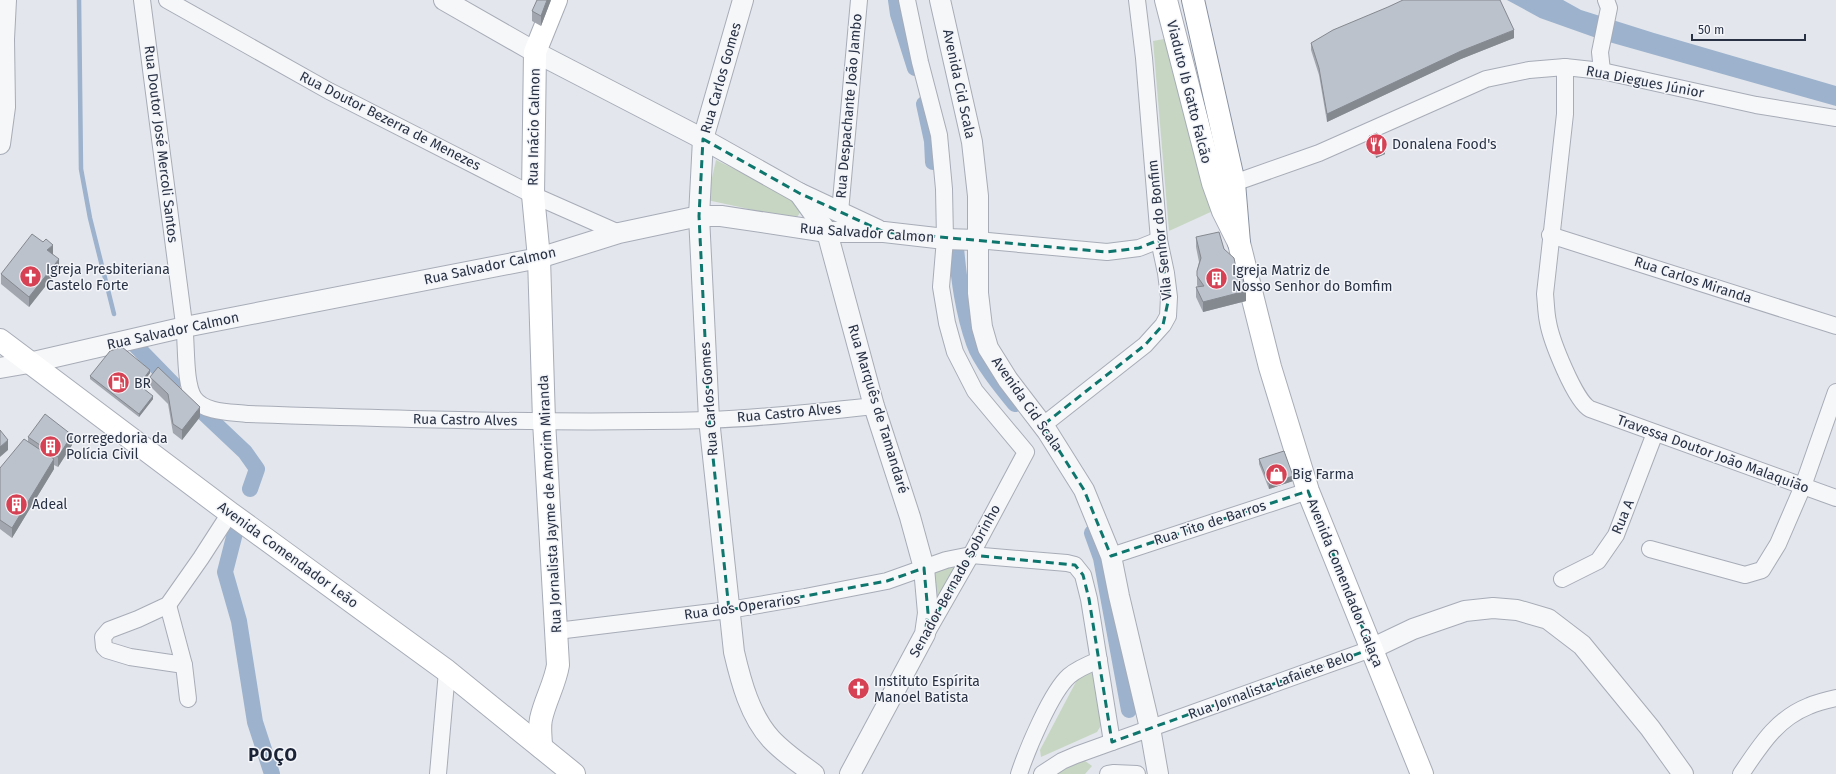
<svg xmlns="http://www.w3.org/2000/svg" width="1836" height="774" viewBox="0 0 1836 774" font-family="'Fira Sans',sans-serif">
  <rect width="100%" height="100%" fill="#e3e6ec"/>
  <g fill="#c7d6c3">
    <polygon points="1164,39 1179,76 1215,210 1169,231 1153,41"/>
    <polygon points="716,160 795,199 802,209 796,219 707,200"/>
    <polygon points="957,564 936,602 934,569"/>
    <polygon points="1089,670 1098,673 1103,722 1097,732 1041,757 1040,750 1079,676"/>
    <polygon points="1081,758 1092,766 1085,774 1048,774"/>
  </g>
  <polygon fill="#9cb2cd" points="1507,0 1563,0 1581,10 1654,33 1836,86 1836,106 1602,40 1540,18"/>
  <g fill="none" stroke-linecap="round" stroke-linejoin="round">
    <polyline stroke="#9cb2cd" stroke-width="4.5" points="79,0 81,169 90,218 114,314"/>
    <g stroke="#9cb2cd" stroke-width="16">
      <polyline points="896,0 898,14 915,68"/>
      <polyline points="924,104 932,141 933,162"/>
      <path d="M956,248C959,280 963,312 974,343C980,361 1002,388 1015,404"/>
      <polyline points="135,345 173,384"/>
      <polyline points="191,401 245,452 257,469 250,489"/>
      <polyline points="235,533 225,572 239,621 255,722 272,774"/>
      <polyline points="1092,533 1101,558 1129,710"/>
    </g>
    <defs>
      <g id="minor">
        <path d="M142,0C156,108 170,216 184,324C187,343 184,383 194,398C204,413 232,412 247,414C401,419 554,424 708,420C764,418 819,412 874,406"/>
        <polyline points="167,0 329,91 533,195 619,233"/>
        <polyline points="907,0 920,62 939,135 944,189 945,239 941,287 947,323 955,352 975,391 1026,452 971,555 927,632"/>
        <path d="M1565,67V114L1545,294C1546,303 1546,313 1548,322C1551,340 1575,401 1590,409L1836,498"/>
        <polyline points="1602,71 1600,52 1609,8 1606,0"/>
        <polyline points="1234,183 1319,153 1486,79 1529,70 1565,67 1602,71 1756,105 1836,118"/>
        <polyline points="840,212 859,0"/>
        <polyline points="1550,235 1836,326"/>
        <polyline points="977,240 1107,252 1139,248 1159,240"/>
        <polyline points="1042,426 1145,345 1163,325 1168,316 1169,297 1166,273 1159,240 1144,58 1137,0"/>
        <polyline points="1650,549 1745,575 1762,570 1778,544 1803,486 1836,392"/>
        <polyline points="1111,556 1308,491"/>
        <polyline points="1562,579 1598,561 1616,535 1655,433"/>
        <polyline points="168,605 184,665 188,699"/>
        <polyline points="557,631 729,610 805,597 887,581 946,560 971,555 1067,563 1075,565 1083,575 1089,599 1112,742"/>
        <polyline points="184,665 130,657 107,650 104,647 103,637 109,630 138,619 168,605 201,558 230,513"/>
        <polyline points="438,774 447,671"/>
        <path d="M1019,774C1027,750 1051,692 1069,676C1077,669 1089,664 1099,660"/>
        <polyline points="1042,774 1062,761 1076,755 1371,649"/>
        <polyline points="1108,774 1114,773 1137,774"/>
        <path d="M1741,774C1760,746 1776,719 1809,706C1818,702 1827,700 1836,698"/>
      </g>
      <g id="tertiary">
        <polyline points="444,0 535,52 703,139 799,193 878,230"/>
        <path d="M743,0L703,139L699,216L709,419L734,652C741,682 750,716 771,739C784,753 799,763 814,774"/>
        <polyline points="940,0 972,142 978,196 978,293 982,327 988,348 1008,380 1047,431 1084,490 1111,556 1119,596 1150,728 1158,774"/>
        <polyline points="0,144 5,107 4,39 6,0"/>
        <polyline points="799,193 827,232 874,406 910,517 924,568 928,613 925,634 850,774"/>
        <polyline points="0,368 29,363 185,327 539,258 619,233 699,216 721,216 827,232 884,232 945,239 977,240"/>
        <polyline points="1371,649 1413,629 1465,611 1493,608 1517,610 1548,619 1582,645 1650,728 1683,774"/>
      </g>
      <g id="secondary">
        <polyline points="1166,0 1213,183 1223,211 1239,243 1270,367 1308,491 1422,774"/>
        <polyline points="0,340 230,513 447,671 574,774"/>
        <path d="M541,747C541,738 539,728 541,719C545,700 555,684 558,665L544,421L539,258L533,195L535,52L556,0"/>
      </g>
      <polyline id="trunk" points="1193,0 1234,183 1239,243"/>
    </defs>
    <use href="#minor" stroke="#a7acb7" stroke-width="18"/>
    <use href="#tertiary" stroke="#a7acb7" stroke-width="22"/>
    <use href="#secondary" stroke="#a7acb7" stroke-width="24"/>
    <use href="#trunk" stroke="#8992a3" stroke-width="24"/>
    <use href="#minor" stroke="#f6f7f9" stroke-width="16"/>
    <use href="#tertiary" stroke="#f6f7f9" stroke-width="20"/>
    <use href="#secondary" stroke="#fff" stroke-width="22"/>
    <use href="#trunk" stroke="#fff" stroke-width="22"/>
  </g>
  <g fill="#a2a7af">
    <polygon points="551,0 541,26 532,21 532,11"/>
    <polygon points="1514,38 1461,59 1327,122 1319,75 1311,50 1311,43"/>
    <polygon points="1369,136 1385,154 1376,158 1374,149 1369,138"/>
    <polygon points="1196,237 1224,249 1237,273 1246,301 1203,312 1196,297 1196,287 1198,287 1197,285 1197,271 1199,262 1196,247"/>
    <polygon points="53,254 59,269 29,307 1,284 1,274"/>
    <polygon points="150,373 140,386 153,399 139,417 90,379 90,376"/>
    <polygon points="150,377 200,417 182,440 173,433 168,404 150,386"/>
    <polygon points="28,437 72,445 58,467 54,465 54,469 12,538 0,529 0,468 28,441"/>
    <polygon points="1259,459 1293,481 1269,489 1259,464"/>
  </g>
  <g fill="#84888f">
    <polygon points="547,0 551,0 541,26 541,16"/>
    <polygon points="1514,30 1514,38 1461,59 1327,122 1327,114 1461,51"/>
    <polygon points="1385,152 1385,154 1376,158 1376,156"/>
    <polygon points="53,245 53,255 47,250"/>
    <polygon points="59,259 59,269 29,307 29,297"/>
    <polygon points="1246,291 1246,301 1203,312 1203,302"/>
    <polygon points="150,370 150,373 139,388 139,385"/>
    <polygon points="153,396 153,399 139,417 139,414"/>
    <polygon points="200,407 200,417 182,440 182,430"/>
    <polygon points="72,435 72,445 58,467 58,457"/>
    <polygon points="8,440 8,450 0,457 0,447"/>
    <polygon points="54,459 54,469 12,538 12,528"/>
    <polygon points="1293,476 1293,481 1269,489 1269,484"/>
  </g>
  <g fill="#bcc2cc" stroke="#84888f">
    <polygon points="537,0 547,0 541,16 532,11"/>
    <polygon points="1403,0 1500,0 1514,30 1461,51 1327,114 1319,68 1311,43 1333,30 1388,7"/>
    <polygon points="1377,133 1385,152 1376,156 1374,146 1369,136"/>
    <polygon points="1219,232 1224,249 1234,258 1237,273 1242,274 1246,291 1203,302 1196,287 1204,286 1197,276 1197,271 1201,258 1196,237"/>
    <polygon points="32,234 43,242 46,239 53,245 47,250 59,259 29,297 1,274"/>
    <polygon points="122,347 150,370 139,385 153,396 139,414 90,376 110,351"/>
    <polygon points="158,367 200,407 182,430 173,424 168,394 150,377"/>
    <polygon points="45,414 72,435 58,457 28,437"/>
    <polygon points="0,430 8,440 0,447"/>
    <polygon points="24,439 54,459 12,528 0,520 0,468"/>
    <polygon points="1284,451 1293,476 1269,484 1259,459"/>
  </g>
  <path fill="none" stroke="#0f766e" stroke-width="3" stroke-dasharray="8 5" stroke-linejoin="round" d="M703,139L799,193L884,232L1107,252L1139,248L1159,240L1169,297L1163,325L1145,345L1043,425L1084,490L1111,556L1308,491L1371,649L1112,742L1089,599L1083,575L1075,565L971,555L925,634L928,613L924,568L887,581L729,610L709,419L699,216Z"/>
  <defs>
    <symbol id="restaurant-disc" viewBox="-11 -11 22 22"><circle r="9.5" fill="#d64253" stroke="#f3f5f9"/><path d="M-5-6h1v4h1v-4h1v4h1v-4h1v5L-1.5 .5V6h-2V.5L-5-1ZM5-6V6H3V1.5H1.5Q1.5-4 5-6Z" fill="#fff"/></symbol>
    <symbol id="church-disc" viewBox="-11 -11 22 22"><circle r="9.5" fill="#d64253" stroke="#f3f5f9"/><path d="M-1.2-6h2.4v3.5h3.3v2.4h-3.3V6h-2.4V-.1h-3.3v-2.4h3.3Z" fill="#fff"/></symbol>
    <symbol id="building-disc" viewBox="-11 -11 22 22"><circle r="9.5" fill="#d64253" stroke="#f3f5f9"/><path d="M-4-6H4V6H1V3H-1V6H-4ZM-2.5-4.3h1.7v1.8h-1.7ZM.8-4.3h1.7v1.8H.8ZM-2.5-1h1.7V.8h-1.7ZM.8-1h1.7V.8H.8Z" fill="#fff"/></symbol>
    <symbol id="fuel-disc" viewBox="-11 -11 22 22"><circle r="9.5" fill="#d64253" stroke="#f3f5f9"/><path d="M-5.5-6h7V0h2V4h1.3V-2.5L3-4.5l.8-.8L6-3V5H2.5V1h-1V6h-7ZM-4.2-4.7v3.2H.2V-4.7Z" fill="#fff"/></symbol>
    <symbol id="shop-disc" viewBox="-11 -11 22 22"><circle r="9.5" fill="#d64253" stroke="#f3f5f9"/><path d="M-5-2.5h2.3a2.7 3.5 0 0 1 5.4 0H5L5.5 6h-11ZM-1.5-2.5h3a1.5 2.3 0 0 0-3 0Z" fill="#fff"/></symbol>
  </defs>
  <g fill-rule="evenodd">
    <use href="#restaurant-disc" x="1364" y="132" width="25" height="25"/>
    <use href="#church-disc" x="18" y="264" width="25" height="25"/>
    <use href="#building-disc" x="1204" y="266" width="25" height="25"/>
    <use href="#fuel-disc" x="106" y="370" width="25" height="25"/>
    <use href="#building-disc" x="38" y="434" width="25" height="25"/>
    <use href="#shop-disc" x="1264" y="462" width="25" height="25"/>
    <use href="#building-disc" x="4" y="492" width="25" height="25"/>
    <use href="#church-disc" x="846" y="676" width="25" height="25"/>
  </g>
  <g text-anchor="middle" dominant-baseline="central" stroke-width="3" stroke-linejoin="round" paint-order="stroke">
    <g font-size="14" fill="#293245" stroke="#f3f5f9">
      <text transform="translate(721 78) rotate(-74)">Rua Carlos Gomes</text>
      <text transform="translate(1645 82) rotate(11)">Rua Diegues Júnior</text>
      <text transform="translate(959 84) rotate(78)">Avenida Cid Scala</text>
      <text transform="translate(1189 92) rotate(76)">Viaduto Ib Gatto Falcão</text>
      <text transform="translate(849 106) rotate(-85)">Rua Despachante João Jambo</text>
      <text transform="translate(390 121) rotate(27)">Rua Doutor Bezerra de Menezes</text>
      <text transform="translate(534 127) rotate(-89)">Rua Inácio Calmon</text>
      <text transform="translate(161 144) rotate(83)">Rua Doutor José Mercoli Santos</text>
      <text transform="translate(1160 230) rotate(-96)">Vila Senhor do Bonfim</text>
      <text transform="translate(867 233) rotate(4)">Rua Salvador Calmon</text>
      <text transform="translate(490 266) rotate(-12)">Rua Salvador Calmon</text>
      <text transform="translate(1693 280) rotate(18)">Rua Carlos Miranda</text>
      <text transform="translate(173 331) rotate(-12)">Rua Salvador Calmon</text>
      <text transform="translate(709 399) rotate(-94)">Rua Carlos Gomes</text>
      <text transform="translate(1027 404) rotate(55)">Avenida Cid Scala</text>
      <text transform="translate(878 409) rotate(73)">Rua Marquês de Tamandaré</text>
      <text transform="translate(789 413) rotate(-5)">Rua Castro Alves</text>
      <text transform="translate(465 420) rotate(1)">Rua Castro Alves</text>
      <text transform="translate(1713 454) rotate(20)">Travessa Doutor João Malaquião</text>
      <text transform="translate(550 504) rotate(-93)">Rua Jornalista Jayme de Amorim Miranda</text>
      <text transform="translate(1623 517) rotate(-67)">Rua A</text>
      <text transform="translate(1210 523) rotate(-18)">Rua Tito de Barros</text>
      <text transform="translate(288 555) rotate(36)">Avenida Comendador Leão</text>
      <text transform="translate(955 581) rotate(-61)">Senador Bernado Sobrinho</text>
      <text transform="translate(1345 583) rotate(68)">Avenida Comendador Calaça</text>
      <text transform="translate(742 607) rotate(-8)">Rua dos Operarios</text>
      <text transform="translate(1271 685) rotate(-20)">Rua Jornalista Lafaiete Belo</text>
    </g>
    <g font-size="14" fill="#293245" stroke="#f3f5f9" text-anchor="start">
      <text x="1392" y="144">Donalena Food's</text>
      <text x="46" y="269">Igreja Presbiteriana<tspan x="46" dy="16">Castelo Forte</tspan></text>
      <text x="1232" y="270">Igreja Matriz de<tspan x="1232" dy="16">Nosso Senhor do Bomfim</tspan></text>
      <text x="134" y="383">BR</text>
      <text x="66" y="438">Corregedoria da<tspan x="66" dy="16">Polícia Civil</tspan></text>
      <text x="1292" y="474">Big Farma</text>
      <text x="32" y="504">Adeal</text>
      <text x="874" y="681">Instituto Espírita<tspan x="874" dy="16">Manoel Batista</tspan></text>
    </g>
    <g font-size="18" font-weight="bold" letter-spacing="1" fill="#1b2336" stroke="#f3f5f9">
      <text x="273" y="755">POÇO</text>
    </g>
  </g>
  <path d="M1692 34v6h113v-6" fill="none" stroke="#293245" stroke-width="2"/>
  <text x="1698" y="34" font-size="12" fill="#293245" stroke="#f3f5f9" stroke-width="3" paint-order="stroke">50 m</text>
</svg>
